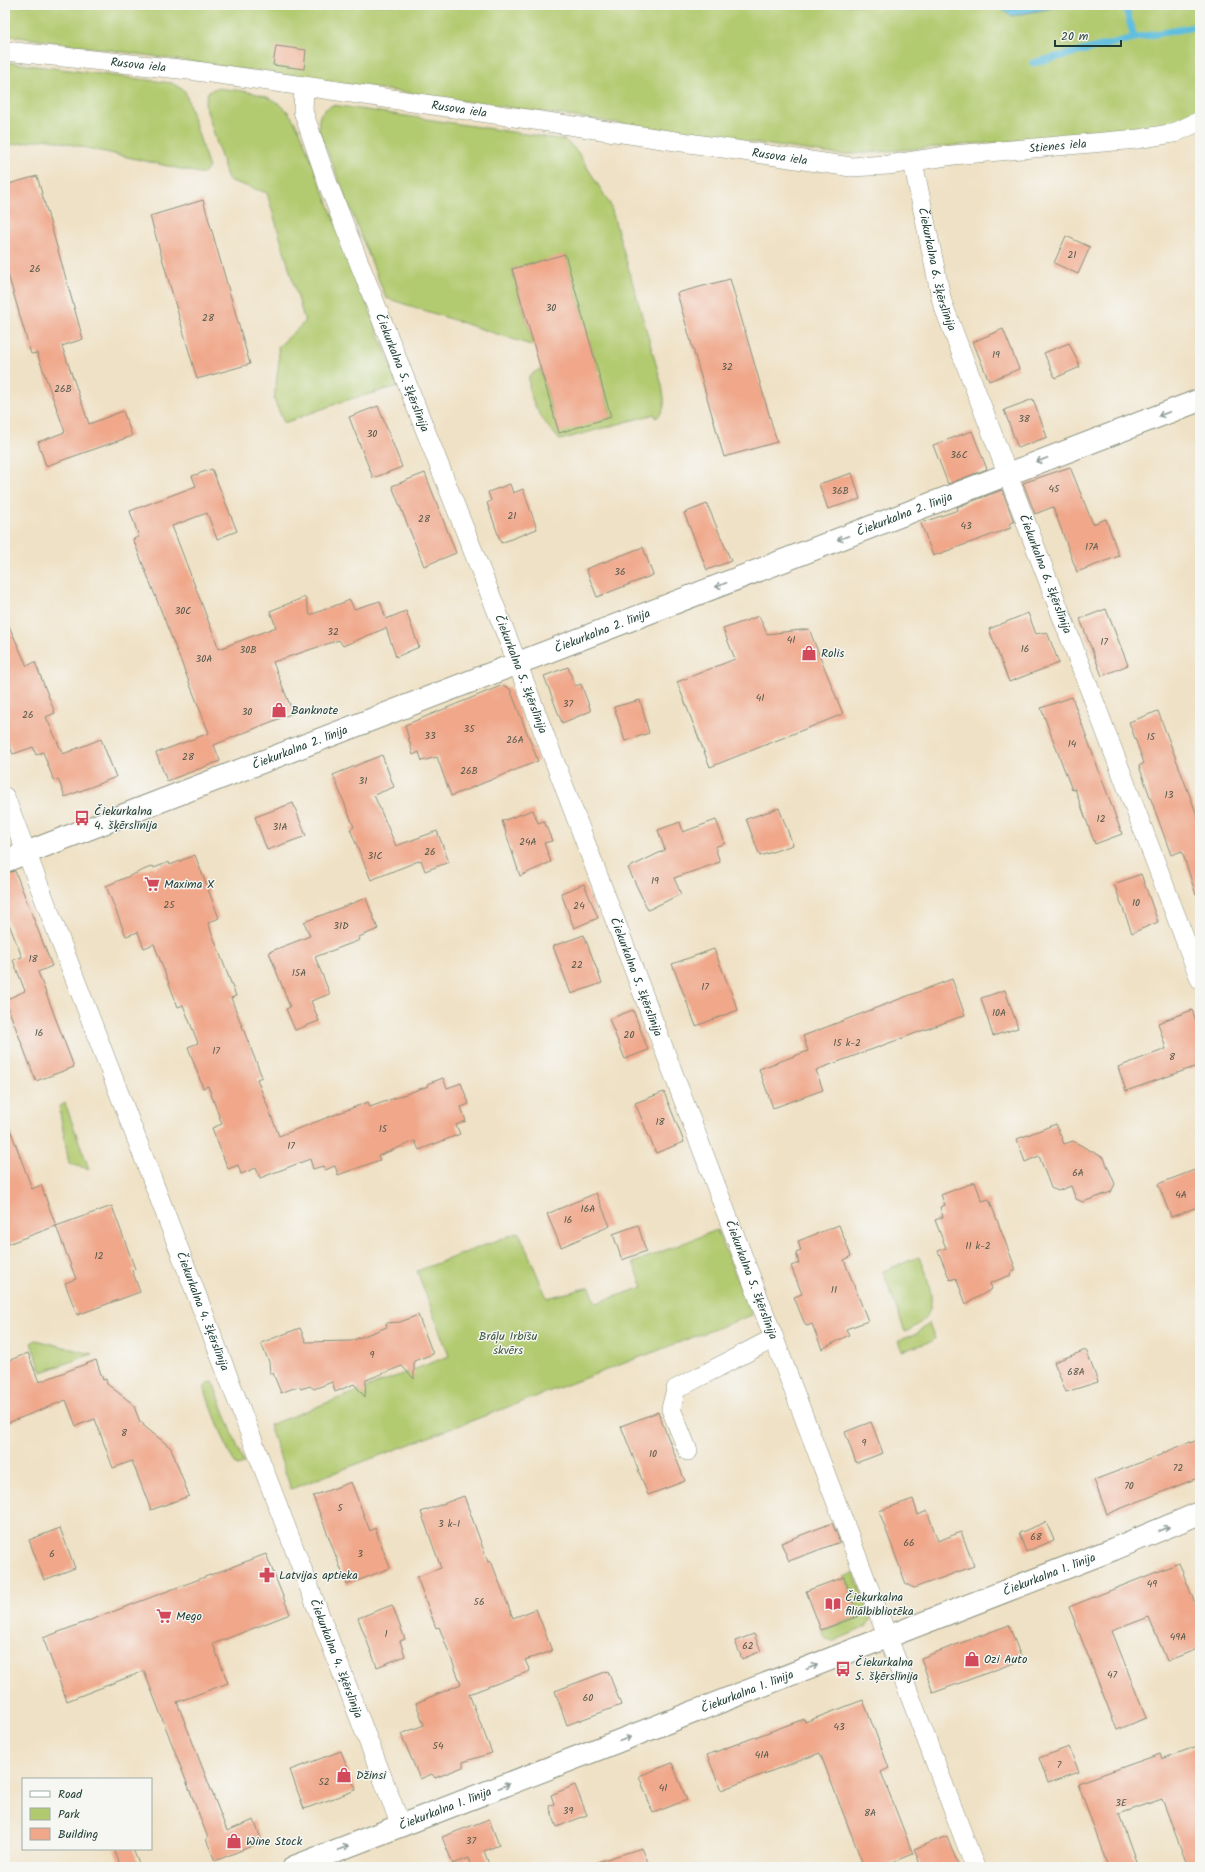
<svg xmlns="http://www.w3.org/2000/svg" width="1205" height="1872" viewBox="0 0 1205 1872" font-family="Kalam,sans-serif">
  <rect width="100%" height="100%" fill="#f6f6f2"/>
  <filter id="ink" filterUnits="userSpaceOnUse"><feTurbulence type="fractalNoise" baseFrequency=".025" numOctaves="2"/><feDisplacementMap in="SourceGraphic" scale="8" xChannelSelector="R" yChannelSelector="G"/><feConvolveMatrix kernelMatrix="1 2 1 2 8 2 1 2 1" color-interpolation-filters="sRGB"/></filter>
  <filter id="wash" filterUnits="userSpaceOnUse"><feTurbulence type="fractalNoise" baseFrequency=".012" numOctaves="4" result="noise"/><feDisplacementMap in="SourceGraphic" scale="16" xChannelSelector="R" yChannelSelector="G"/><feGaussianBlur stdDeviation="0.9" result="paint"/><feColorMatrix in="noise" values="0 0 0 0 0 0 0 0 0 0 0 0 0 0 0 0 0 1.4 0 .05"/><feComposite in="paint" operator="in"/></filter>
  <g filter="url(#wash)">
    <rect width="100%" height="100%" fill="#efe1c5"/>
    <g fill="#b2ca6f" stroke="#688452">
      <polygon points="5,5 996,5 1012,16 1066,5 1200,5 1200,112 1160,129 840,155 5,35"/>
      <polygon points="5,62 172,83 185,91 209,168 203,174 47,139 5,146"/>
      <path d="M216,88C241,91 270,91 288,112C293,118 296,125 300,131L399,386L344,401L284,423L274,400L279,360L278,347L305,322L267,193L228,180L205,104L208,92Z"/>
      <path d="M333,105L565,140L577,151L610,204L662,385C664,398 668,410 656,418L655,414L560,440C543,422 527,401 529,376L540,369L559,432L611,417L565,255L512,269L534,346L386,298L319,131C318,116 319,112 333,105Z"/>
      <polygon points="65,1103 89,1169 69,1164 59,1107"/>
      <polygon points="717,1230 752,1315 291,1489 269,1425 449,1356 417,1271 519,1232 547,1298 590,1287 596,1303 643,1287 633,1263"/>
      <path d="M919,1257C931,1288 944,1315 905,1332L883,1271Z"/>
      <polygon points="929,1323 935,1339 933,1341 902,1351 898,1341 918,1333"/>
      <polygon points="36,1340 92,1354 42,1372 31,1343"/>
      <polygon points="213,1382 244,1464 237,1466 230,1455 204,1388 208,1383"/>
      <polygon points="854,1573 871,1618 866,1627 832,1642 826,1639 821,1631 859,1616 844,1577"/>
    </g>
    <polygon fill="#60bede" stroke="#407e89" points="996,5 1066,5 1012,16"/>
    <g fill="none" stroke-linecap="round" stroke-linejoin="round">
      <g stroke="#60bede" stroke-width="7">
        <polyline points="1125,5 1134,38"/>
        <polyline points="1033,63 1134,38 1200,26"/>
      </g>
    </g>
    <g id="blocks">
      <g fill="#f0a78a">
        <polygon points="276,46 306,50 304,69 273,65"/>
        <polygon points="37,176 83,339 62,346 89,424 123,411 132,436 46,466 38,442 65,432 37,353 31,354 5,264 5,185"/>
        <polygon points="203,200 250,364 197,379 150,216"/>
        <polygon points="1066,236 1090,247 1078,274 1054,263"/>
        <polygon points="565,254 611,417 559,433 512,269"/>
        <polygon points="730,279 777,442 724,457 677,293"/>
        <polygon points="1003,329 1019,369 989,381 973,342"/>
        <polygon points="1069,343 1080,367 1055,378 1044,353"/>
        <polygon points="1033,399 1047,437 1018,448 1004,410"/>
        <polygon points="378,406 402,467 373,478 349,417"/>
        <polygon points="972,431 987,469 948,484 933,445"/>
        <polygon points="1070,467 1093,524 1106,519 1119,556 1077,572 1053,507 1035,514 1023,483"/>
        <polygon points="212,469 237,531 217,539 207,513 172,526 219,649 276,627 270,611 305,597 310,615 350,600 354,609 380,601 386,619 406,611 419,647 396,657 386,628 343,646 339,640 273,662 293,713 214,745 220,761 167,781 156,753 209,733 133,539 139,537 130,511 196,486 192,476"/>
        <polygon points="425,473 456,553 424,566 392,486"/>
        <polygon points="852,473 860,499 828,509 819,484"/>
        <polygon points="510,484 513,493 523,489 537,529 501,543 487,503 491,501 488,492"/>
        <polygon points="1002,490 1014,522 1009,524 1011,528 933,556 921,523 958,510 957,507"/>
        <polygon points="707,504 731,561 707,570 684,513"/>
        <polygon points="643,547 653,575 597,597 586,569"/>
        <polygon points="1106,609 1128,665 1102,676 1080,619"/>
        <polygon points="1028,613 1036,634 1047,632 1059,663 1009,682 989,629"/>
        <polygon points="759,616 767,634 809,629 843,714 710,767 677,682 735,659 723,629"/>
        <polygon points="5,617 27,666 35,662 55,713 46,717 63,754 101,739 116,777 65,797 58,779 54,781 43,752 36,755 33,747 13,754 5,735"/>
        <polygon points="568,667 575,686 581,684 591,711 562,723 544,676"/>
        <polygon points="503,685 510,689 538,761 451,796 437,757 422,761 419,752 413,755 405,725"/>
        <polygon points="1072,697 1122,834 1095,844 1075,789 1072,790 1041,708"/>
        <polygon points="640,700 649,733 625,741 614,707"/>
        <polygon points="1158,711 1200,823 1200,895 1196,895 1182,851 1171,855 1139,766 1144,763 1129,722"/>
        <polygon points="382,755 394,787 374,795 396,846 437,831 449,862 425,871 421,860 371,880 350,829 354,827 333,775"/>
        <polygon points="293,803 306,836 267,850 255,817"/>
        <polygon points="779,808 793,845 760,856 746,819"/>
        <polygon points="533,810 538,823 544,821 552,841 544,843 551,862 520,876 502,821"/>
        <polygon points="716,820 725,843 715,847 720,862 674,878 681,894 648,910 628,868 665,850 658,830 680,822 683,832"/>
        <polygon points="195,855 219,918 208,923 236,996 231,998 262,1077 257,1079 279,1136 368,1102 370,1107 428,1086 427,1084 443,1078 447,1088 461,1083 469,1104 461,1107 466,1121 456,1125 460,1134 419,1150 415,1141 378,1156 380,1160 338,1175 335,1166 325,1170 323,1166 313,1169 310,1159 260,1178 256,1168 241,1174 238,1165 228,1169 212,1128 222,1124 208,1086 203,1088 188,1047 198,1043 183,1005 178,1007 154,944 144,948 138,932 126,936 106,886 153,866 154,868 169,862 170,865"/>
        <polygon points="15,871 52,966 38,972 74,1067 36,1081 5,1000 25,991 13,960 22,957 5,914 5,873"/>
        <polygon points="1141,874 1158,922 1132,933 1114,884"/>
        <polygon points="584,884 598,918 574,928 561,893"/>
        <polygon points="366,898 378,929 359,937 360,940 315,957 330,994 311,1001 319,1021 295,1030 286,1009 290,1007 269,952 310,936 304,922"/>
        <polygon points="584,935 602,983 571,994 553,946"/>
        <polygon points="714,949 738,1010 696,1026 672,964"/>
        <polygon points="952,979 965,1015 816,1070 823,1090 773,1108 759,1069 808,1051 803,1036"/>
        <polygon points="1005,990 1018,1028 993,1036 981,998"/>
        <polygon points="633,1010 648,1050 625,1059 609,1019"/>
        <polygon points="1192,1010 1200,1030 1200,1065 1126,1091 1118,1067 1166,1049 1158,1023"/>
        <polygon points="664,1092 684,1142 656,1153 635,1103"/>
        <polygon points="7,1121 32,1189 41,1185 56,1226 5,1245 5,1122"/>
        <polygon points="1056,1124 1064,1144 1073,1141 1104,1158 1115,1184 1111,1192 1083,1202 1076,1199 1071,1186 1058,1191 1051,1188 1039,1156 1025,1162 1017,1139"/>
        <polygon points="1200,1168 1200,1206 1171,1217 1158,1184"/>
        <polygon points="975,1182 982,1201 989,1199 1016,1270 1010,1273 1011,1275 990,1283 992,1289 966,1304 956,1278 950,1280 938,1251 946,1248 935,1220 943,1217 940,1207 945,1205 941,1195"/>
        <polygon points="596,1193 610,1226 561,1247 547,1214"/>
        <polygon points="112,1206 135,1269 132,1270 140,1292 77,1315 65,1283 76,1279 56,1226"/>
        <polygon points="638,1225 646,1251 622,1260 613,1234"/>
        <polygon points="839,1225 851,1256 844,1260 868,1321 846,1329 849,1335 822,1349 812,1324 807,1326 804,1322 794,1297 802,1294 791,1266 799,1263 796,1253 801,1251 798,1241"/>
        <polygon points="418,1315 433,1354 414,1361 414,1379 402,1366 366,1380 365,1397 354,1384 335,1392 332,1382 314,1389 310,1386 301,1389 299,1386 281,1393 273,1373 270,1374 269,1362 261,1343 300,1328 306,1342 351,1341 387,1327 386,1323 400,1322"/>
        <polygon points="1086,1350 1098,1382 1066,1392 1054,1362"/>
        <polygon points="28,1353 39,1382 96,1360 103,1380 106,1379 107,1384 133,1404 140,1422 142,1422 144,1426 171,1448 189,1496 151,1510 132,1461 113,1468 95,1419 76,1426 66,1400 5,1424 5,1362"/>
        <polygon points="658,1412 685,1481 648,1495 621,1426"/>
        <polygon points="871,1422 883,1453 856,1463 845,1432"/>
        <polygon points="1200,1439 1200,1477 1107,1514 1094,1480 1163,1454 1163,1453 1190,1442 1190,1443"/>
        <polygon points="351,1482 370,1531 375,1528 390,1568 347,1585 313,1496"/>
        <polygon points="464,1496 488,1562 491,1561 513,1618 536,1609 552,1651 525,1660 530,1671 469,1694 492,1753 463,1762 463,1767 435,1778 432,1774 420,1779 401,1734 424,1725 416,1703 461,1684 439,1627 436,1628 417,1577 441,1568 421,1512"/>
        <polygon points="913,1499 918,1515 927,1511 938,1541 961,1532 974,1566 914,1588 906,1584 879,1511"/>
        <polygon points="1046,1522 1054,1540 1026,1552 1019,1533"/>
        <polygon points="832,1523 840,1542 789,1561 781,1543"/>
        <polygon points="60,1528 75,1568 44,1580 29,1540"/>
        <polygon points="266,1554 290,1614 213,1644 228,1683 177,1702 227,1831 254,1820 262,1842 215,1861 206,1839 208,1838 144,1671 67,1701 43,1638"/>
        <polygon points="1179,1563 1200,1616 1200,1648 1167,1661 1149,1617 1112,1631 1146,1718 1117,1730 1069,1607"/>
        <polygon points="844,1577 859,1616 821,1630 806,1591"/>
        <polygon points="392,1605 405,1639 400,1641 405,1656 377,1667 358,1618"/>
        <polygon points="1009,1625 1022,1660 933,1693 921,1658"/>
        <polygon points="754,1634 761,1651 742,1659 735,1641"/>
        <polygon points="608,1671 621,1705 567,1725 555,1691"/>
        <polygon points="863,1700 889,1768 881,1772 913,1854 881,1867 864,1867 820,1753 721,1790 707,1755 804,1719 805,1722"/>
        <polygon points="1200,1745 1200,1867 1188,1867 1162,1799 1119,1814 1138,1867 1108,1867 1078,1783 1160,1754 1162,1759"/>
        <polygon points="1069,1747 1079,1772 1048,1783 1039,1758"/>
        <polygon points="341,1751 356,1790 304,1809 290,1770"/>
        <polygon points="672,1763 687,1800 653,1813 639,1776"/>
        <polygon points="575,1785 587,1815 557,1827 549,1806 554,1804 551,1795"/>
        <polygon points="489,1819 499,1845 484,1851 490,1867 472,1867 469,1858 453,1864 442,1837"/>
        <polygon points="947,1836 959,1867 921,1867 914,1849"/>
        <polygon points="642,1848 650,1867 594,1867 594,1863"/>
        <polygon points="114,1849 133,1849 140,1867 121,1867"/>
      </g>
    </g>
  </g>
  <g filter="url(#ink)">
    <use href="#blocks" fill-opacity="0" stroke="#878f7c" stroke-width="1"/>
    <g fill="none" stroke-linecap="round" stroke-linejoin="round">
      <defs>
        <g id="minor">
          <path id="s1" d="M5,51L189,70L304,86L851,167L888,165L953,155L1138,139L1174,133L1200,121"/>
          <path id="s2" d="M304,86L303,111L328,184L513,652L975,1867"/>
          <path id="s3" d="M913,162L942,302L1200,979"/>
          <path id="s4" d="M5,797L401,1826"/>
          <polyline points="688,1451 671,1409 676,1389 774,1338"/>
        </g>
        <g id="tertiary">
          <path id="s5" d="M5,861L1200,400"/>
          <path id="s6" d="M294,1867L1114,1549L1200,1513"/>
        </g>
      </defs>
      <use href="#minor" stroke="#878f7c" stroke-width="20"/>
      <use href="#tertiary" stroke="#878f7c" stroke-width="24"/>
      <use href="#minor" stroke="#fff" stroke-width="19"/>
      <use href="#tertiary" stroke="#fff" stroke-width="22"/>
    </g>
    <defs><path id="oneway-shaft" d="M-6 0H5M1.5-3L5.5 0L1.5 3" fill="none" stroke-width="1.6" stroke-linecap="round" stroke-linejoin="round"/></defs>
    <g stroke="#8f9e9a">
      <use href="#oneway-shaft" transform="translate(1164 414) rotate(159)"/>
      <use href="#oneway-shaft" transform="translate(1042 460) rotate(159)"/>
      <use href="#oneway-shaft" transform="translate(843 538) rotate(159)"/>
      <use href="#oneway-shaft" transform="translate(721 585) rotate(159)"/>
      <use href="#oneway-shaft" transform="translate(1164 1529) rotate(-24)"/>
      <use href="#oneway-shaft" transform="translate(812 1667) rotate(-21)"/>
      <use href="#oneway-shaft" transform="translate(625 1739) rotate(-21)"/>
      <use href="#oneway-shaft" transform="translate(504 1786) rotate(-21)"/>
      <use href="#oneway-shaft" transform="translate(343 1848) rotate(-21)"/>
    </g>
  </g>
  <defs>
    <symbol id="shop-bare" viewBox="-9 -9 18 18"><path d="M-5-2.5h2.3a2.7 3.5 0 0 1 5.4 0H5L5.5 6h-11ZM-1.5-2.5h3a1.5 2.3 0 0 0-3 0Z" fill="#d1495b" stroke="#f6f6f2" stroke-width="2.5" paint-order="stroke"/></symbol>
    <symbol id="bus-bare" viewBox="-9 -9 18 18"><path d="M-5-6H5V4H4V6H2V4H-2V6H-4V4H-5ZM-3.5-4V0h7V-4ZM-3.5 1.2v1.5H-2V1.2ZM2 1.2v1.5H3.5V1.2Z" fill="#d1495b" stroke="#f6f6f2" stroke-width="2.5" paint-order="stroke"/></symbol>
    <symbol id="supermarket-bare" viewBox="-9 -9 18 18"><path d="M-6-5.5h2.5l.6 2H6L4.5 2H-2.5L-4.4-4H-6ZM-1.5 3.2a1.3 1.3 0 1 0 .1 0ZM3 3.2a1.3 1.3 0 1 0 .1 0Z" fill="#d1495b" stroke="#f6f6f2" stroke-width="2.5" paint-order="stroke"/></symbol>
    <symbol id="pharmacy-bare" viewBox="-9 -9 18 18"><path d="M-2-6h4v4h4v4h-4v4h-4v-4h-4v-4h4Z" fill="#d1495b" stroke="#f6f6f2" stroke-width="2.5" paint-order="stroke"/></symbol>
    <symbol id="library-bare" viewBox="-9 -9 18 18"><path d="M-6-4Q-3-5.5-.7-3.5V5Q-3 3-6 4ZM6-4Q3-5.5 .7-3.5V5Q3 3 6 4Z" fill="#d1495b" stroke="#f6f6f2" stroke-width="2.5" paint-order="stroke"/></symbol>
  </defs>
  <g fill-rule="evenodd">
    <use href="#shop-bare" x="798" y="642" width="22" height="22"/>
    <use href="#shop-bare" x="268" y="699" width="22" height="22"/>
    <use href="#bus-bare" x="71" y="807" width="22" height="22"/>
    <use href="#supermarket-bare" x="141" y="873" width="22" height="22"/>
    <use href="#pharmacy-bare" x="256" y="1564" width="22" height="22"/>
    <use href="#library-bare" x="822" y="1593" width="22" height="22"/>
    <use href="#supermarket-bare" x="153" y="1605" width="22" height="22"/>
    <use href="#shop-bare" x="961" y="1648" width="22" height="22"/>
    <use href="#bus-bare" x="832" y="1658" width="22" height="22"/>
    <use href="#shop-bare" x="333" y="1764" width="22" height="22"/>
    <use href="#shop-bare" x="223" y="1830" width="22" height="22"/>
  </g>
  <g text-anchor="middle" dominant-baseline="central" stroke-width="3" stroke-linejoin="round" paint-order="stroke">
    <g font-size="10" fill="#53584a">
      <text x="1072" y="255">21</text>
      <text x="35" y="269">26</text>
      <text x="551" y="308">30</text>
      <text x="208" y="318">28</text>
      <text x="996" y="355">19</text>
      <text x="727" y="367">32</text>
      <text x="63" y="389">26B</text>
      <text x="1024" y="419">38</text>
      <text x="372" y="434">30</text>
      <text x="959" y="455">36C</text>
      <text x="1054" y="489">45</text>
      <text x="840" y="491">36B</text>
      <text x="512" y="516">21</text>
      <text x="424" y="519">28</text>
      <text x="966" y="526">43</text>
      <text x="1092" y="547">17A</text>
      <text x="620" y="572">36</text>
      <text x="183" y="611">30C</text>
      <text x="333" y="632">32</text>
      <text x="791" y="640">41</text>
      <text x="1104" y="642">17</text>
      <text x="1025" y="649">16</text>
      <text x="248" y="650">30B</text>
      <text x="204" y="659">30A</text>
      <text x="760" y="698">41</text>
      <text x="568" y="704">37</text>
      <text x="247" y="712">30</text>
      <text x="28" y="715">26</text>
      <text x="469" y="729">35</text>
      <text x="430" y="736">33</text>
      <text x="1151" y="737">15</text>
      <text x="515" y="740">26A</text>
      <text x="1072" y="744">14</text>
      <text x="188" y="757">28</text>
      <text x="469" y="771">26B</text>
      <text x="363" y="781">31</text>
      <text x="1169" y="795">13</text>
      <text x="1101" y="819">12</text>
      <text x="280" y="827">31A</text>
      <text x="528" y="842">24A</text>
      <text x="430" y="852">26</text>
      <text x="375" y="856">31C</text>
      <text x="655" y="881">19</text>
      <text x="1136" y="903">10</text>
      <text x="169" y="905">25</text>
      <text x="579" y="906">24</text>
      <text x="341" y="926">31D</text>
      <text x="33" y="959">18</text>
      <text x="577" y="965">22</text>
      <text x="299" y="973">15A</text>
      <text x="705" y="987">17</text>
      <text x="999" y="1013">10A</text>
      <text x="39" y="1033">16</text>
      <text x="629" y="1035">20</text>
      <text x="847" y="1043">15 k-2</text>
      <text x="216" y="1051">17</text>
      <text x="1172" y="1057">8</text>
      <text x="660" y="1122">18</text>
      <text x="383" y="1129">15</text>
      <text x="291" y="1146">17</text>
      <text x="1078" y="1173">6A</text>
      <text x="1181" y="1195">4A</text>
      <text x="588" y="1209">16A</text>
      <text x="568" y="1220">16</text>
      <text x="978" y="1246">11 k-2</text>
      <text x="99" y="1256">12</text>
      <text x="834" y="1290">11</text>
      <text x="372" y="1355">9</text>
      <text x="1076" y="1372">68A</text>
      <text x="124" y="1433">8</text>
      <text x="864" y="1443">9</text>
      <text x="653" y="1454">10</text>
      <text x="1178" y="1468">72</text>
      <text x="1129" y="1486">70</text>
      <text x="340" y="1508">5</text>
      <text x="449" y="1524">3 k-1</text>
      <text x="1036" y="1537">68</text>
      <text x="909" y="1543">66</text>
      <text x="52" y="1554">6</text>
      <text x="360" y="1554">3</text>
      <text x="1152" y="1584">49</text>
      <text x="479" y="1602">56</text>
      <text x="386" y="1634">1</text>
      <text x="1178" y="1637">49A</text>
      <text x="748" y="1646">62</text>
      <text x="1112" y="1675">47</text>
      <text x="588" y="1698">60</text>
      <text x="839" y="1727">43</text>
      <text x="438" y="1746">54</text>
      <text x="762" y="1755">41A</text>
      <text x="1059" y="1765">7</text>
      <text x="324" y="1782">52</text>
      <text x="663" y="1788">41</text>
      <text x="1121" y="1803">3E</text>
      <text x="568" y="1811">39</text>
      <text x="870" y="1813">8A</text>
      <text x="471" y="1841">37</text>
    </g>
    <g font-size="12" fill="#1f3d34" stroke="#f6f6f2">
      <text stroke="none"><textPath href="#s1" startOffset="134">Rusova iela</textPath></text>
      <text stroke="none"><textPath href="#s1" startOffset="458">Rusova iela</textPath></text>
      <text stroke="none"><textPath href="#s1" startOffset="1062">Stienes iela</textPath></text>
      <text stroke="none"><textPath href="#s1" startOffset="782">Rusova iela</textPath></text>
      <text stroke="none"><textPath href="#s3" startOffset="110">Čiekurkalna 6. šķērslīnija</textPath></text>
      <text stroke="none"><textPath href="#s2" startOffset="305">Čiekurkalna 5. šķērslīnija</textPath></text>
      <text stroke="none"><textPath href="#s5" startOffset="964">Čiekurkalna 2. līnija</textPath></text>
      <text stroke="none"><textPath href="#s3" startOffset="434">Čiekurkalna 6. šķērslīnija</textPath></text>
      <text stroke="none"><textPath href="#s5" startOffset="640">Čiekurkalna 2. līnija</textPath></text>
      <text stroke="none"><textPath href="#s2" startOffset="629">Čiekurkalna 5. šķērslīnija</textPath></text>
      <text stroke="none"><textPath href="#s5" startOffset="316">Čiekurkalna 2. līnija</textPath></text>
      <text stroke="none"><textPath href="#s2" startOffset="953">Čiekurkalna 5. šķērslīnija</textPath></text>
      <text stroke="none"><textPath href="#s2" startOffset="1277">Čiekurkalna 5. šķērslīnija</textPath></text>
      <text stroke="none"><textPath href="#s4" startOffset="551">Čiekurkalna 4. šķērslīnija</textPath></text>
      <text stroke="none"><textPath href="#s6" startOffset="810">Čiekurkalna 1. līnija</textPath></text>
      <text stroke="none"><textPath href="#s4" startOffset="923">Čiekurkalna 4. šķērslīnija</textPath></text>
      <text stroke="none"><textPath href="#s6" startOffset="486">Čiekurkalna 1. līnija</textPath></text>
      <text stroke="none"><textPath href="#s6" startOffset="162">Čiekurkalna 1. līnija</textPath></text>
    </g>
    <g font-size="12" fill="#1f3d34" stroke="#f6f6f2" text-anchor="start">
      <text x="821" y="653">Rolis</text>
      <text x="291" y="710">Banknote</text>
      <text x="94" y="811">Čiekurkalna<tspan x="94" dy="14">4. šķērslīnija</tspan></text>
      <text x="164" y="884">Maxima X</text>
      <text x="279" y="1575">Latvijas aptieka</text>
      <text x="845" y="1597">Čiekurkalna<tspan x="845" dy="14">filiālbibliotēka</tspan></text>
      <text x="176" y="1616">Mego</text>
      <text x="984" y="1659">Ozi Auto</text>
      <text x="855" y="1662">Čiekurkalna<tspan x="855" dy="14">5. šķērslīnija</tspan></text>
      <text x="356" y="1775">Džinsi</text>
      <text x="246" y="1841">Wine Stock</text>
    </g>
    <g font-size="12" fill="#3c5940" stroke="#f6f6f2">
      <text x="508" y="1336">Brāļu Irbīšu<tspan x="508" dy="14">skvērs</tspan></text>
    </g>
  </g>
  <rect width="1205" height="1872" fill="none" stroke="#f6f6f2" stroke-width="20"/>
  <rect x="22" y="1778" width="130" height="72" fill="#f6f6f2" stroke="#a0aca6"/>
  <rect x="30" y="1791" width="20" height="6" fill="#ffffff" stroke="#a0aca6"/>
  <text x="58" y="1798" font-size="12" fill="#1f3d34">Road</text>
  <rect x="30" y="1808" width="20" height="12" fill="#b2ca6f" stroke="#a0aca6"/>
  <text x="58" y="1818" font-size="12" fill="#1f3d34">Park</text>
  <rect x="30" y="1828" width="20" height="12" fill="#f0a78a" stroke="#a0aca6"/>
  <text x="58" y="1838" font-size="12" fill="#1f3d34">Building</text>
  <path d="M1055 40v6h66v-6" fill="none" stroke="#1f3d34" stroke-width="2"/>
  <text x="1061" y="40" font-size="12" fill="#1f3d34" stroke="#f6f6f2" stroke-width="3" paint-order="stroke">20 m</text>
</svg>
